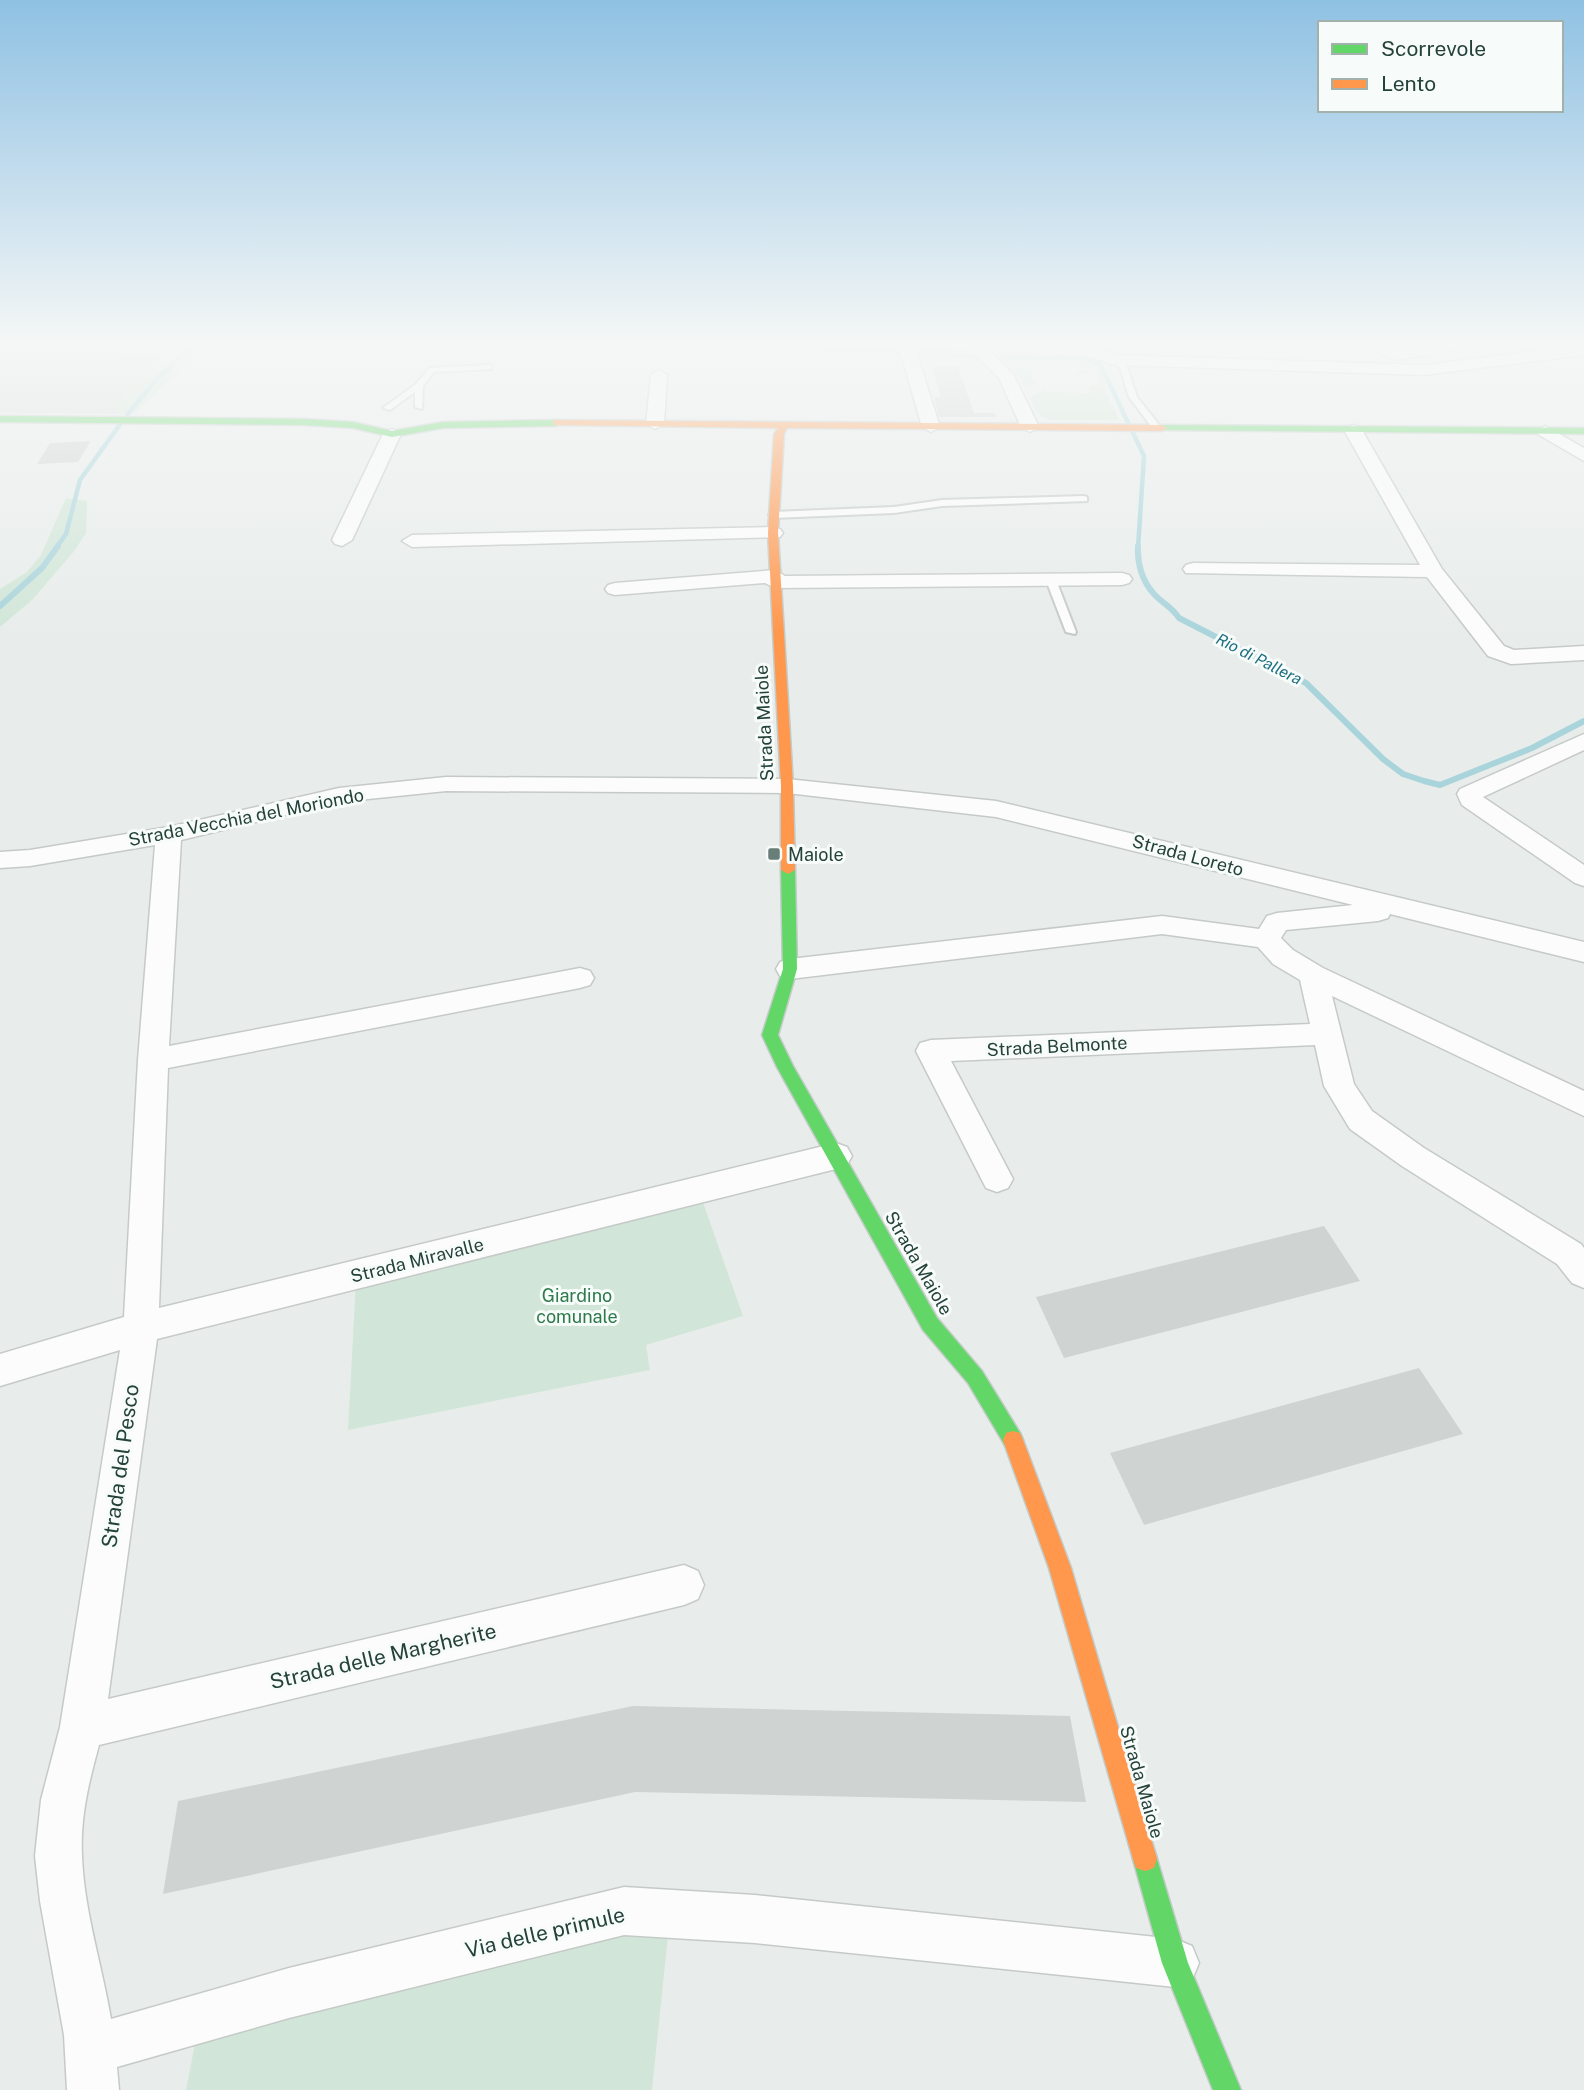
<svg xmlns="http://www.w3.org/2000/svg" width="1584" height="2090" viewBox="0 0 1584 2090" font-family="'Public Sans',sans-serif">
  <rect width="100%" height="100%" fill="#e8edeb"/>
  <polygon fill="#d6dedb" points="0,352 164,354 116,406 116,414 0,413"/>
  <g fill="#d1e6d8">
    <polygon points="175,343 212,343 208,351 183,369 134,413 116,414 116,406"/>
    <polygon points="924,349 969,350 980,360 972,363 921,360 915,351"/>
    <polygon points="997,353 1076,356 1100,366 1090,368 1091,371 1082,372 1076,367 1028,367 1033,374 1032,381 1036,383 1026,389 1016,372"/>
    <polygon points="1101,370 1106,392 1119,420 1051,420 1040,416 1030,397 1045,390 1048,392 1091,393 1089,387 1100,384 1097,371"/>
    <polygon points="66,498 87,501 86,533 75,550 32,600 0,627 0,589 27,572 41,555"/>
    <polygon points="700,1194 743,1316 646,1345 650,1370 348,1430 356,1280"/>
    <polygon points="623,1924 669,1926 652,2090 186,2090 197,2033"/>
  </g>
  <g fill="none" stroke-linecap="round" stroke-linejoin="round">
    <g stroke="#a9d4db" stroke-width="4.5">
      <polyline points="708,343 1002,358 1080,359"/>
      <polyline points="1068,353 1100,364 1144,456 1138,548"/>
      <polyline points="127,415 157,379 194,343"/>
      <polyline points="56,548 66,534 80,480 121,423"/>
    </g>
    <g stroke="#a9d4db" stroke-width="6">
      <path d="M1138,546C1137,563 1142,581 1154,594C1162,603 1172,607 1179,618L1306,683L1383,759L1403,774L1424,781L1440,785L1532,748L1584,721"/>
      <polyline points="0,606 42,568 58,546"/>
    </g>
  </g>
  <g fill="#cfd4d2">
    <polygon points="932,367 958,367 974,413 995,413 996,417 939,417 934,397 941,397"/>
    <polygon points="91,441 78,462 37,464 50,443"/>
    <polygon points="1324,1226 1360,1281 1064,1358 1036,1297"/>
    <polygon points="1419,1368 1463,1434 1144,1525 1110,1453"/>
    <polygon points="633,1706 1070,1716 1086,1802 635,1792 163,1894 178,1801"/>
  </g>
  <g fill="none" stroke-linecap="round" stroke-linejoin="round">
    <defs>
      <g id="lane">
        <polygon points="1113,358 1119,358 1127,367 1137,397 1160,426 1160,430 1154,430 1129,397 1120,368 1112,360"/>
        <polygon points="488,365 491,365 491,369 434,372 423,386 422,409 415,407 415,392 390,410 383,408 416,384 429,368"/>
        <polygon points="1084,496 1087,497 1087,501 942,506 894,513 773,518 769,515 773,512 894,507 942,500"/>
        <polygon points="1048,578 1056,580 1076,632 1075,634 1066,632 1046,580"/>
      </g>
      <g id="street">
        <path d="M898,343C960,340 1060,337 1117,355L1424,365L1584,345V355L1424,375L1116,365L1087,356L990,351L1014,376L1039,427L1030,432L1021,427L999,378L972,351L915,348L940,427L931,432L922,427Z"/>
        <polygon points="1357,343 1379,343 1398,350 1439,343 1473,343 1465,348 1397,360 1360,346"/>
        <polygon points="659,370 667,375 664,424 655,429 646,424 651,375"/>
        <polygon points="1353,425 1362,430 1442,569 1504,646 1514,650 1584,646 1584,660 1511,664 1488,656 1427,577 1186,573 1183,569 1186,565 1193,563 1420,565 1344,430"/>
        <polygon points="1545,426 1584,448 1584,461 1539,435 1536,431"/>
        <polygon points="392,429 401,434 352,540 342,546 335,544 332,540 383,434"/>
        <polygon points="773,527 780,529 783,533 780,537 412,547 402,541 412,535"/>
        <polygon points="775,570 785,576 1122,573 1129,575 1132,579 1129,583 1122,585 775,588 765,583 615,595 608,593 605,589 608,585 615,583"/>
        <polygon points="1584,734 1584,750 1483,797 1584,865 1584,886 1575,883 1462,805 1457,794 1460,789"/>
        <path d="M446,777L787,779L996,801L1584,942V962L1390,914L1388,918L1378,921L1286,930L1281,938L1293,950L1323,968L1584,1091V1116L1332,996L1354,1084L1372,1111L1424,1148L1581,1244L1584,1248V1288L1572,1283L1557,1264L1402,1166L1350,1129L1324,1086L1315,1045L951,1061L1013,1179L1008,1188L997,1192L986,1188L916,1051L920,1043L931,1040L1310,1024L1300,980L1273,964L1258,947L1162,934L790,979L780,976L776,969L780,962L790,959L1162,916L1259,929L1267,916L1277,913L1353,905L996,817L787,793L446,791L339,802L181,840L169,1046L580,968L590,971L594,978L590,985L580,988L168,1068L159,1308L836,1143L847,1147L852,1156L847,1165L836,1169L157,1339L108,1699L684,1565L698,1571L704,1585L698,1599L684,1605L99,1745C89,1781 80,1818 82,1856C84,1911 102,1965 111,2019L289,1968L624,1887L755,1895L1175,1939L1192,1946L1199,1963L1192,1980L1175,1987L755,1943L624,1935L289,2018L117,2067L119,2090H67L64,2035L40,1901L35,1856L41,1800L60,1727L120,1350L0,1386V1354L124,1317L138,1060L155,845L30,866L0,868V852L30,850L169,827L339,788Z"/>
      </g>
      <g id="fast">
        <polygon points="0,416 304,419 353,422 392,431 443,422 556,420 561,423 556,426 443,428 392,437 353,428 304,425 0,422"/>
        <polygon points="1162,425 1584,428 1584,434 1159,430 1159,426"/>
        <polygon points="788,866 795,870 797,969 778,1035 793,1066 937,1318 982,1371 1020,1433 1023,1440 1020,1447 1013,1449 1006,1447 968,1383 923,1330 777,1067 762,1035 783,969 781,870"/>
        <polygon points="1145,1847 1154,1850 1157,1859 1188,1963 1241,2090 1213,2090 1162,1963 1133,1859 1136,1850"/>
      </g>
      <g id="slow">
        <polygon points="556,420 1162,425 1167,428 1162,431 787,428 784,434 778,533 793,786 795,870 788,874 781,870 781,786 768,533 774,434 778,428 553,425 553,421"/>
        <polygon points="1013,1431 1020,1433 1023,1440 1071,1568 1157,1859 1154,1868 1145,1871 1136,1868 1133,1859 1049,1568 1003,1440 1006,1433"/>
      </g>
    </defs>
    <use href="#lane" stroke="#c5cac8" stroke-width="4"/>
    <use href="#street" stroke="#c5cac8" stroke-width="3"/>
    <use href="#fast" stroke="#c3cbc8" stroke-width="3"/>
    <use href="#slow" stroke="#c3cbc8" stroke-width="3"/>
    <polyline stroke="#c3ccca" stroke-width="2.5" stroke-dasharray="2 2.5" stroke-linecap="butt" points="1077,374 1090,372"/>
    <use href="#lane" fill="#fcfcfc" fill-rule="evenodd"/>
    <use href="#street" fill="#fcfcfc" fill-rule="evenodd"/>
    <use href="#fast" fill="#63d668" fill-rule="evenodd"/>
    <use href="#slow" fill="#ff974d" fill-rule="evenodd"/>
  </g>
  <linearGradient id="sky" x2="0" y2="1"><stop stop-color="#8fc1e3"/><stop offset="0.54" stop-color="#f5f7f6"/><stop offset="1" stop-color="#f5f7f6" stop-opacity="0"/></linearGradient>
  <rect width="1584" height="635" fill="url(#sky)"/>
  <rect fill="#697e78" stroke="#f7fbf9" stroke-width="2.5" x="767" y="847" width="14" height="14" rx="3.5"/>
  <g text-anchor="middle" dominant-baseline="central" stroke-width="6" stroke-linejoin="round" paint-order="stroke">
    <g font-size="16" font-style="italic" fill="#1c6f80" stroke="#f7fbf9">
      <text transform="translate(1259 659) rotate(27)">Rio di Pallera</text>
    </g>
    <g font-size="18" fill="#24423a" stroke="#f7fbf9">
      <text transform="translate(764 723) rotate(-93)">Strada Maiole</text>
      <text transform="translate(246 817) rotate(-11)">Strada Vecchia del Moriondo</text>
      <text transform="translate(1188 855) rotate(15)">Strada Loreto</text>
      <text transform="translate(1057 1046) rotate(-3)">Strada Belmonte</text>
      <text transform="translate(417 1260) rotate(-14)">Strada Miravalle</text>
      <text transform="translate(919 1263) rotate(60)">Strada Maiole</text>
      <text transform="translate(1142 1782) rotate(74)">Strada Maiole</text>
    </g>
    <g font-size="18" fill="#24423a" stroke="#f7fbf9" text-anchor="start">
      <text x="788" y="854">Maiole</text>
    </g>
    <g font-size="18" fill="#2d7a4b" stroke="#f7fbf9">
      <text x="577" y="1295">Giardino<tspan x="577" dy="21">comunale</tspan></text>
    </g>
    <g font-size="21" fill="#24423a" stroke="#f7fbf9">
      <text transform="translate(120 1466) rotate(-82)">Strada del Pesco</text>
      <text transform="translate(383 1656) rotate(-13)">Strada delle Margherite</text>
      <text transform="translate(545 1932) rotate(-13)">Via delle primule</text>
    </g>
  </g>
  <rect x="1318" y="21" width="245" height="91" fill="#f7fbf9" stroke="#a3b1ad" stroke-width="2"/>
  <rect x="1332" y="44" width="35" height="10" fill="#63d668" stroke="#a3b1ad" stroke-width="2"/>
  <text x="1381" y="56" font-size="21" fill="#24423a">Scorrevole</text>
  <rect x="1332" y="79" width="35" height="10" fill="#ff974d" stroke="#a3b1ad" stroke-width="2"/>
  <text x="1381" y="91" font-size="21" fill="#24423a">Lento</text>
</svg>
